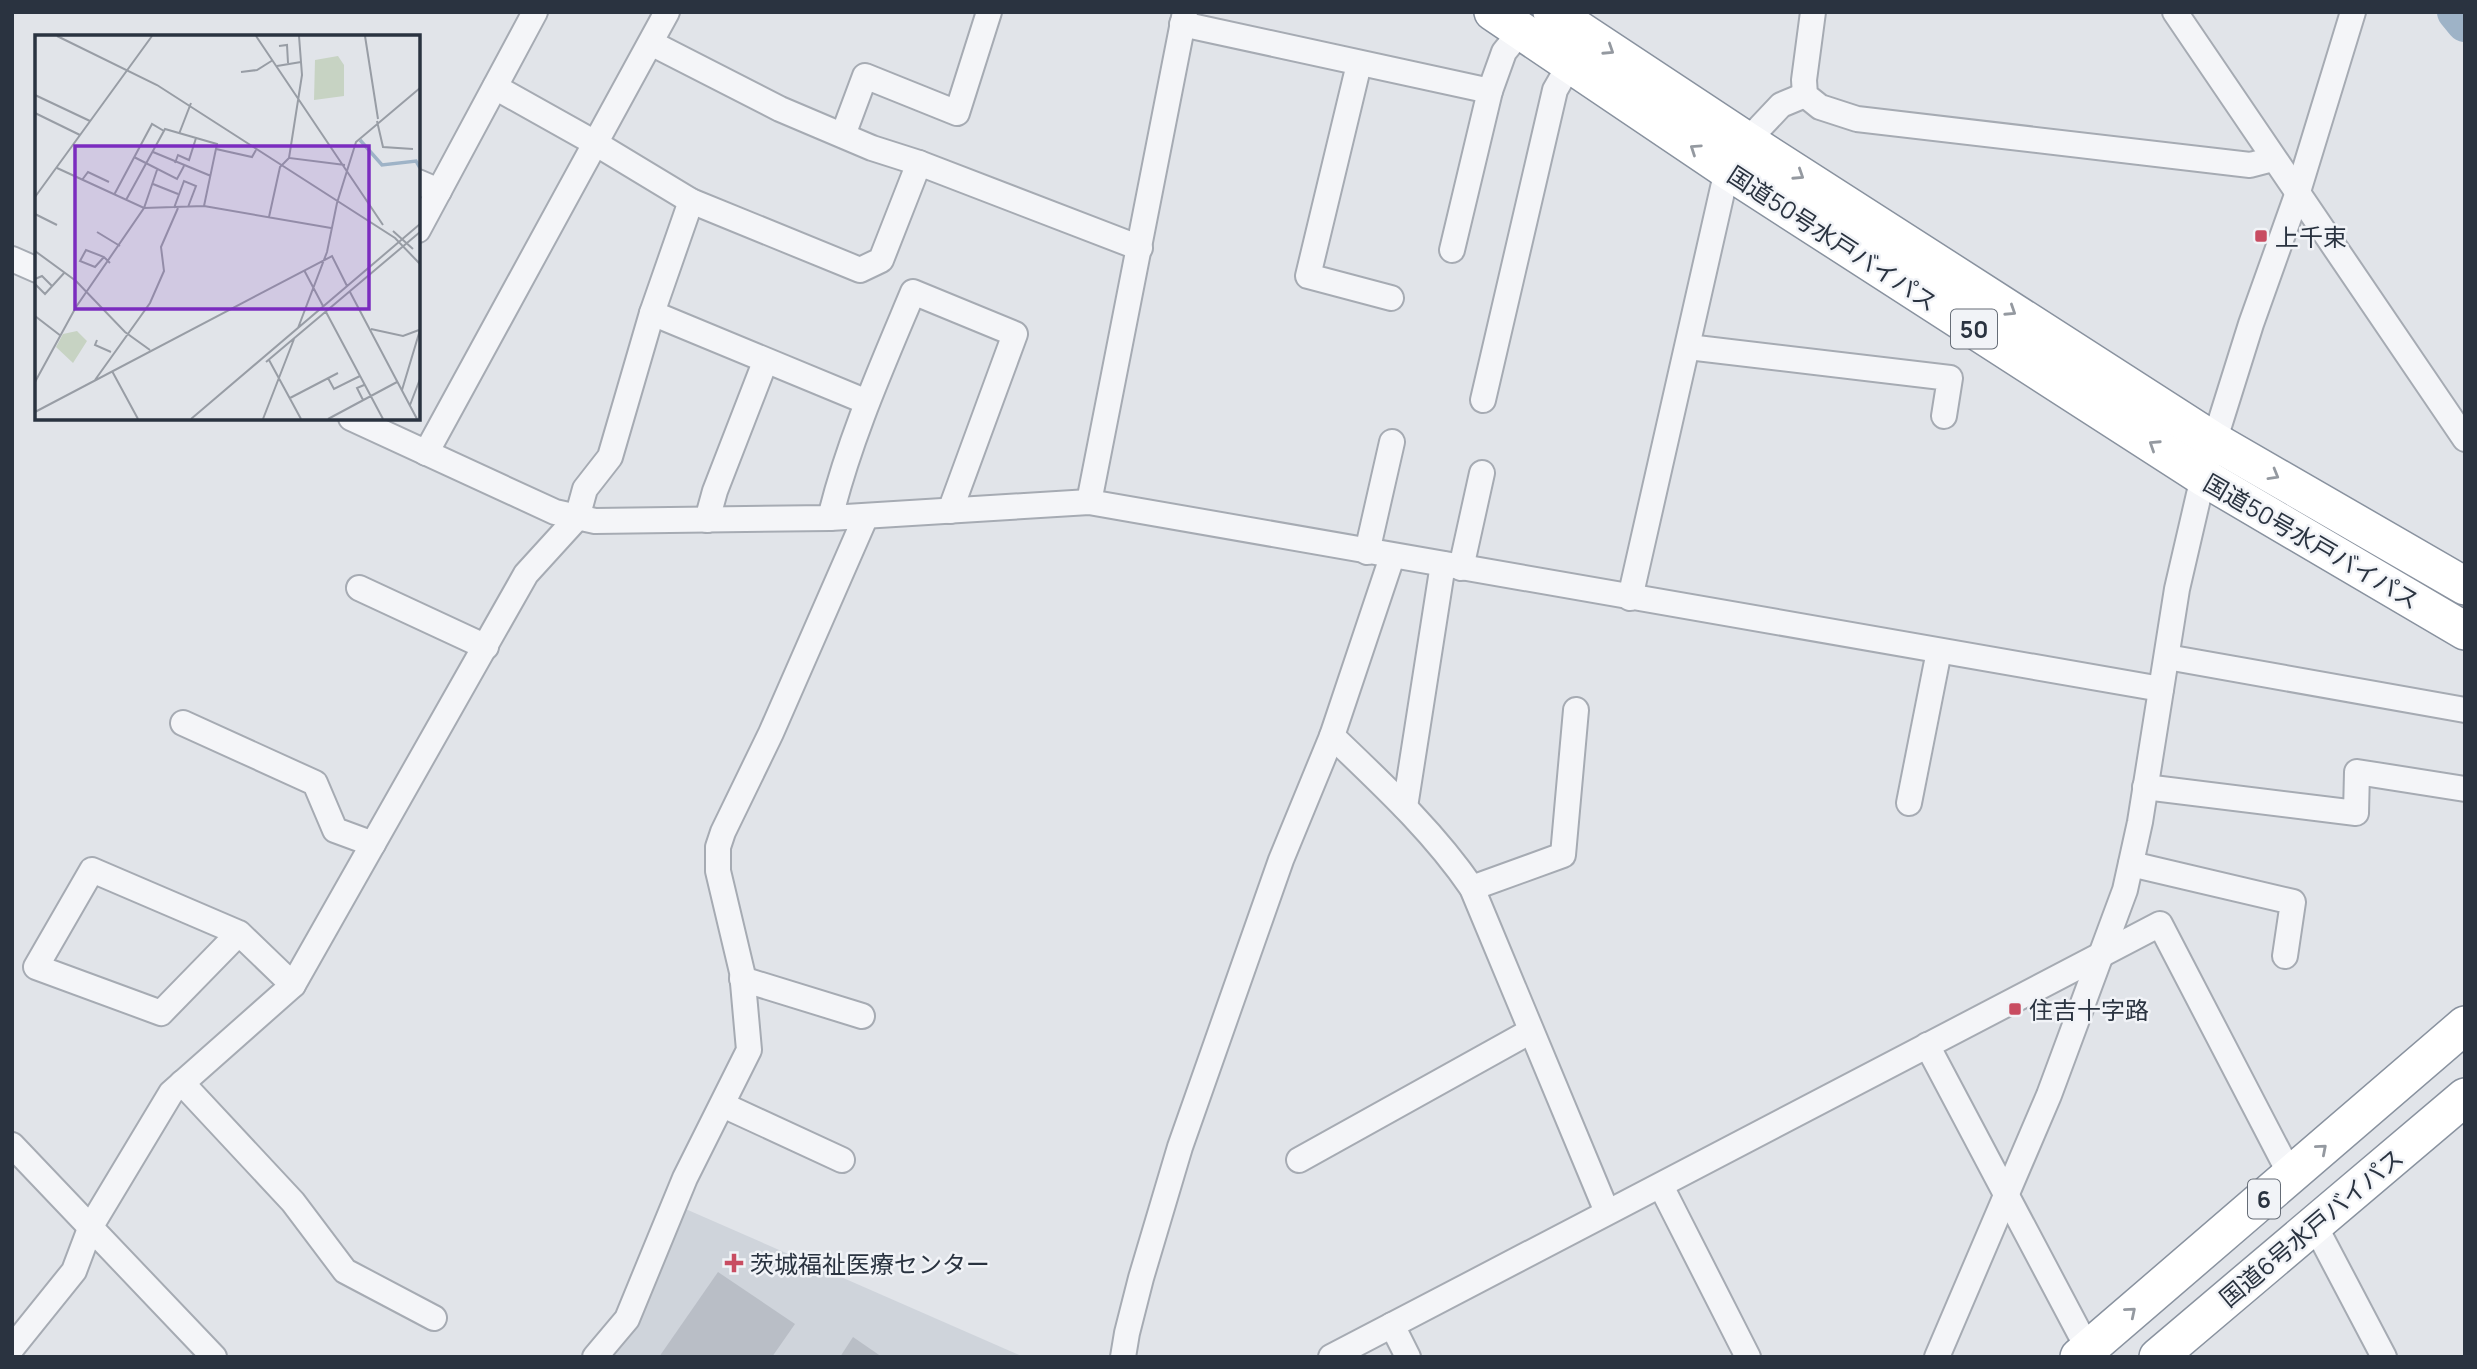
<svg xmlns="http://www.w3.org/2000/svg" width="2477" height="1369" viewBox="0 0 2477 1369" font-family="Manrope,'Noto Sans JP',sans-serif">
  <rect width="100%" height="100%" fill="#e1e4e9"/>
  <polygon fill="#cfd4db" points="681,1207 1024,1357 604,1357"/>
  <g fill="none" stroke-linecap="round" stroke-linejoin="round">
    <polyline stroke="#9eb3c7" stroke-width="38" points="2456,12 2465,23"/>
  </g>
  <g fill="#b9bec6">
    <polygon points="718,1272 795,1324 772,1357 659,1357"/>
    <polygon points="853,1337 882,1357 840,1357"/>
  </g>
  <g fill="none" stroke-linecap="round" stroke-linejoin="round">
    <defs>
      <g id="minor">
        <polyline points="1813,12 1804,80 1805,95 1820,107 1857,119 2250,165 2273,159"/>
        <polyline points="2175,12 2465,439"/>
        <polyline points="1182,24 1490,91 1504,52 1521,31"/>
        <polyline points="651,43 780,109 872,148 919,163 1140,248"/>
        <polyline points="1359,64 1308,276 1391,298"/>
        <polyline points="495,87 595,143 691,201 860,270 881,260 919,163"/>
        <polyline points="843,135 865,76 957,113 989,12"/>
        <polyline points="418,182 439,191"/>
        <polyline points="418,230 535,12"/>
        <polyline points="1452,250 1490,91"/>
        <polyline points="12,259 37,270"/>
        <polyline points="652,313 867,402"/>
        <polyline points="1688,347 1950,378 1944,416"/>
        <polyline points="1483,400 1555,90 1570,64"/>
        <polyline points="351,418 555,512 595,521 830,518 1089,502 2161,689"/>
        <polyline points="426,453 667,12"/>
        <polyline points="1089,502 1185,12"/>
        <path d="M830,518C849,440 882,366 913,292L1015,334L950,511"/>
        <polyline points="707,520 715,491 765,362"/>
        <polyline points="1367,552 1392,442"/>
        <polyline points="1461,568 1482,473"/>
        <polyline points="359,588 486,647"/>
        <polyline points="1630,598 1727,170 1747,141 1781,105 1805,95"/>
        <polyline points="2167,657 2465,710"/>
        <polyline points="183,723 315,783 335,830 373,844"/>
        <path d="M1332,736C1382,784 1433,831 1472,888L1607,1212"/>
        <polyline points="2145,787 2356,813 2357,772 2465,789"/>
        <polyline points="1909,803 1939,651"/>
        <polyline points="1405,807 1443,564"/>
        <polyline points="2131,864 2293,902 2285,956"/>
        <polyline points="1472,888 1563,855 1576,710"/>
        <polyline points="239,933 161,1013 36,967 92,870 239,933 293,985"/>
        <polyline points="742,979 862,1016"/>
        <polyline points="1927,1045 2088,1349"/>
        <polyline points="182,1083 293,1202 345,1271 434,1318"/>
        <polyline points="723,1105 842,1160"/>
        <polyline points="12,1145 214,1357"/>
        <polyline points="1299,1160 1531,1031"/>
        <polyline points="1661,1186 1748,1357"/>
        <polyline points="2314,1224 2384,1357"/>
        <polyline points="1392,1325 1408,1357"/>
        <polyline points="12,1348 74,1271 91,1226 171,1093 293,985 526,574 577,518 585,489 610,457 652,313 691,201"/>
        <polyline points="595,1357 627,1319 685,1178 749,1050 742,972 718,871 718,847 723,832 771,733 866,516"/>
        <polyline points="1123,1357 1127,1333 1141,1278 1180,1147 1281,860 1332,736 1392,557"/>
        <polyline points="1331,1357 2160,924 2291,1176"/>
        <polyline points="1937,1357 2049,1095 2125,890 2140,822 2177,589 2203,477 2251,324 2297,195 2353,12"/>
      </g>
      <g id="highway">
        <polyline points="1493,12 1727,170 2203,477 2465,631"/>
        <polyline points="1552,12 1747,141 2214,441 2465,586"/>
        <polyline points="2079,1357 2465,1025"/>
        <polyline points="2158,1357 2465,1097"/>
      </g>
    </defs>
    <use href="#minor" stroke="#a6abb3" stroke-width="28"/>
    <use href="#highway" stroke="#89929f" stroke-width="40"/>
    <use href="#minor" stroke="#f4f5f8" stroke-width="24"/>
    <use href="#highway" stroke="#fff" stroke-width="37"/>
  </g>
  <defs><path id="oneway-chevron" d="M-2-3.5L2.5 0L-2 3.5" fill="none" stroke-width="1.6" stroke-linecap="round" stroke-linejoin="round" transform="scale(1.75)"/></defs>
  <g stroke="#9499a0">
    <use href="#oneway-chevron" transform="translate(1609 50) rotate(33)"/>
    <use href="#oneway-chevron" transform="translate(1695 149) rotate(-146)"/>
    <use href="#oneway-chevron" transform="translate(1799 175) rotate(33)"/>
    <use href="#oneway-chevron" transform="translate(2011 311) rotate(33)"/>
    <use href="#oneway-chevron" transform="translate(2154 445) rotate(-147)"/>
    <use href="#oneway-chevron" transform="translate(2274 475) rotate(30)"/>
    <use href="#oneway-chevron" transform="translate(2322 1149) rotate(-41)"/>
    <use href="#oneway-chevron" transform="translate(2131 1312) rotate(-40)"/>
  </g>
  <g fill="#c84c61" stroke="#f1f3f7" stroke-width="2.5">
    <rect x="2254" y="229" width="14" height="14" rx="3.5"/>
    <rect x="2008" y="1002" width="14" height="14" rx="3.5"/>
    <path d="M730.5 1252.5h7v7h7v7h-7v7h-7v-7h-7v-7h7z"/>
  </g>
  <g text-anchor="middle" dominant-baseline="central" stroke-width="5" stroke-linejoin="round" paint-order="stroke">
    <g fill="#f1f3f7" stroke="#666d77" stroke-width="2">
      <rect x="1951" y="309.5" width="46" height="39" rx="5"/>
      <rect x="2248" y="1179.5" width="32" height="39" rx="5"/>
    </g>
    <g font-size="23" font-weight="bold" fill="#2a3340">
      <text x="1974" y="329">50</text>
      <text x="2264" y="1199">6</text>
    </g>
    <g font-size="24" fill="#2a3340" stroke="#f1f3f7" text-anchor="start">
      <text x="2275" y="236">上千束</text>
      <text x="2029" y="1009">住吉十字路</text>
      <text x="750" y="1263">茨城福祉医療センター</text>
    </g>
    <g font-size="24" fill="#2a3340" stroke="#f1f3f7">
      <text transform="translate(1833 238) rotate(33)">国道50号水戸バイパス</text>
      <text transform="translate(2312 541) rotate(30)">国道50号水戸バイパス</text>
      <text transform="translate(2311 1227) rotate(-40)">国道6号水戸バイパス</text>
    </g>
  </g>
  <g transform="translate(35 35)">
    <rect width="385" height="385" fill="#e1e4e9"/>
    <path d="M303,21L309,30V61L279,65L280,25ZM42,296L52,306L38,328L21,312L28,299Z" fill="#c7d3c3"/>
    <path fill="none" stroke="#9eb3c7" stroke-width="3.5" d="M325,105L347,130L381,126L385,133"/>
    <path fill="none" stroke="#989da5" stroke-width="2" d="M22,1L122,50L360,203L385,229M221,1L348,190M264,1L267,40L254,123L310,130M330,1L343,84M244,11L252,10L253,28M242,31L266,27M206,37L222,35L238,25M0,60L55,86M0,78L45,100M342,86L348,112L378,114M144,99L156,68M181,114L217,122L221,115M118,117L176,141M99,122L142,144L149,131M140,128L143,120L154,125L161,103M22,133L109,173L169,171L296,193M47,145L53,137L74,147M118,149L143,159M79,160L117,89L129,96M0,162L117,1M91,165L130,94L182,109L169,171M139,173L149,146L161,151L153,172M0,179L22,190M234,182L245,132L254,123M358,196L378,214M62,197L85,211M0,216L41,246L90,297L115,315M69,222L60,232L45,226L51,215L69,222L75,228M269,235L288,271M0,244L7,241L17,251M0,249L10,259L30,237M315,257L382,384M291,277L348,384M0,281L26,301M263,293L292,217L302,168L321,107L385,53M336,294L368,301L384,295M62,305L60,310L76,317M234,325L266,384M231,327L385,197M77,336L103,384M293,343L299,354L325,341M60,345L115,268L129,236L126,212L143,173M0,347L41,272L109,173L122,135M367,355L385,295M255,363L303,338M328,365L322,353L329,350M375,370L385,344M0,377L297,221L312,251M156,384L385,189M228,384L259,304M293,384L362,347"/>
    <path fill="#7b2cbf" fill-opacity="0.15" stroke="#7b2cbf" stroke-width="3.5" d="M40,111H334V274H40Z"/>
    <rect width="385" height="385" fill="none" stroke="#2a3340" stroke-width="3.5"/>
  </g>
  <rect width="2477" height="1369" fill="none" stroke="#2a3340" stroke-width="28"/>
</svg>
